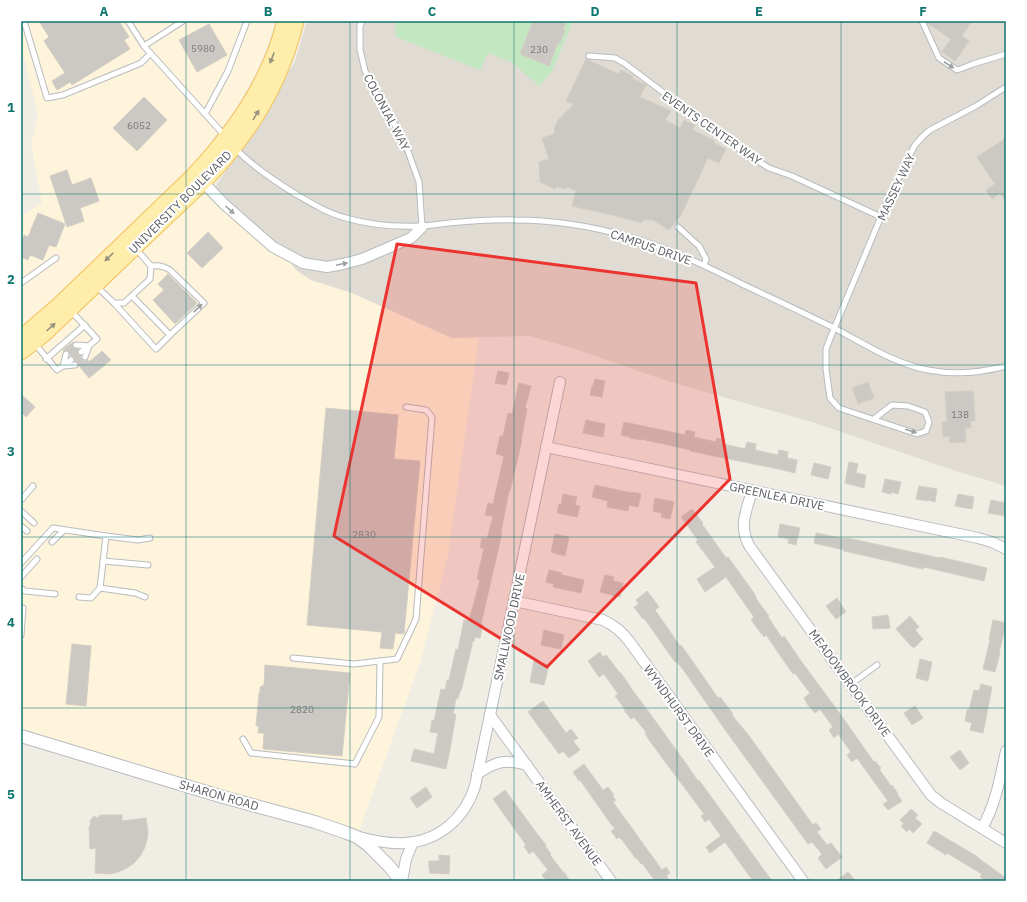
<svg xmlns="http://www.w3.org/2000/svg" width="1027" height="902" viewBox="0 0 1027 902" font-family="'IBM Plex Sans',sans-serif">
  <rect width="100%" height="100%" fill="#f0ede5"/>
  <polygon fill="#fef4db" points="21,21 275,21 268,44 256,73 233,114 208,145 215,152 197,171 278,246 296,270 311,280 352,293 452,338 479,337 448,555 421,660 357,837 21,736 21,216 42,203 31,144 38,114 21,46"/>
  <polygon fill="#e0dcd3" points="307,21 1006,21 1006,486 953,470 812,422 667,381 575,349 529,336 452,338 352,293 311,280 296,270 278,246 214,189 295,62"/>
  <polygon fill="#c3e7c1" points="397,21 573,21 552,71 539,86 513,63 488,53 480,70 396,37 395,27"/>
  <g fill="#ccc9c4" stroke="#d4cec3">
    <polygon points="39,21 119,21 129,37 124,40 130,49 72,85 70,82 57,90 52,81 65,73 44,41 49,37"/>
    <polygon points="533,21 567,21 563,30 565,30 560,43 558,43 549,66 520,54"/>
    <polygon points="926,21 972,21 962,36 969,41 955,61 942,52 951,39 927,23"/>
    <polygon points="209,24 227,55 197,72 179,40"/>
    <polygon points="586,59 619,74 621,70 633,76 632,78 646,85 640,97 671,111 665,120 680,128 684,120 695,125 693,130 715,141 714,143 726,149 719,163 708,158 681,215 669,230 653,220 643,220 642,223 608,214 572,206 576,191 568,187 563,189 558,186 555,189 540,182 539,162 549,159 542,138 554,134 555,127 558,120 574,104 566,101"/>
    <polygon points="144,97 167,120 137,151 113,128"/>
    <polygon points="1006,138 1006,202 1000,193 992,199 986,190 995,184 977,157"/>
    <polygon points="67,170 72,185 91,178 99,201 80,208 84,221 67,227 50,176"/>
    <polygon points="38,213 65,224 56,247 49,245 43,260 30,255 28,260 21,257 21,244 24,235 28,237"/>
    <polygon points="208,232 223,248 202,268 187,253"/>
    <polygon points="168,274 197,303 175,324 153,300 164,290 158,284"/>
    <polygon points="73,342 72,344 73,347 74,348 78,349 77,353 78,355 81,356 81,358 83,361 85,361 88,360 89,362 102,351 111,360 89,378 79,366 78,362 75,361 74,357 72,356 70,356 69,351 67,350 63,351 63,350"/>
    <polygon points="498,371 509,373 506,385 495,383"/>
    <polygon points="595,379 605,381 602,397 590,395 592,386 593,386"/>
    <polygon points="868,382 874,398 858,404 852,388"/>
    <polygon points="519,383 531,386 525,408 527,409 521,440 522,440 510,491 509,491 501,532 502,533 481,624 483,624 480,638 475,637 474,641 473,641 461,691 460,691 458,699 456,698 453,714 456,714 450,749 446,769 411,761 414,749 434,754 438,733 430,732 432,720 434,721 441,689 445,690 447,680 449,680 456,649 458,650 464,620 469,621 480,580 477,579 484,548 480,548 482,538 487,539 493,516 485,515 488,503 493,504 504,456 496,454 500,436 503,436 508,413 512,414"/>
    <polygon points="973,391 975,421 971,421 971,428 965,428 966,442 949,443 949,436 943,437 942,422 947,422 945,392"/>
    <polygon points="21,394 35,407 26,417 21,412"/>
    <polygon points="326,408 398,415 394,459 420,461 404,634 395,633 393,649 380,648 382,632 307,625"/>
    <polygon points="586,420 605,424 603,437 583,433"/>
    <polygon points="624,422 685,435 686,430 695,432 694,437 716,442 717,438 724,440 723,444 745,449 747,442 756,444 755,450 778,455 779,450 788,452 787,458 797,460 795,473 783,470 690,451 690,450 682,448 641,439 641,440 630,438 630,437 621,435"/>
    <polygon points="849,462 858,464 856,473 866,475 864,488 845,483"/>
    <polygon points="814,463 831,467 828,479 811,475"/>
    <polygon points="885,479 901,482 898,494 891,492 891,494 882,492"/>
    <polygon points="595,485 632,493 632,492 641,494 638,507 629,505 628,511 607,507 608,501 592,497"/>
    <polygon points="919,486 937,489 935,502 928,500 928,501 916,499"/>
    <polygon points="563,494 577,497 575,505 580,506 577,517 557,513 559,504 561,505"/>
    <polygon points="958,494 974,497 972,509 955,506"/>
    <polygon points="655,498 674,502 670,519 661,517 662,513 653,511"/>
    <polygon points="991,500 1006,503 1006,516 988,513"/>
    <polygon points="692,509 703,523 702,524 726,558 728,557 754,593 757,600 769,616 768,617 782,638 784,636 801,661 838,711 874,762 875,761 881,768 879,769 891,786 892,785 898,794 897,794 902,801 888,810 883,804 888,801 857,758 852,762 847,755 851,752 838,734 834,738 829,730 833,727 820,709 815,713 808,705 804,698 810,693 795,673 793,674 766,635 764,637 751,620 754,617 726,577 705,592 697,579 715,567 696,542 698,540 681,517"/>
    <polygon points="780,524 800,528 796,545 788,543 789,539 778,537"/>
    <polygon points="816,533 846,539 847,538 940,558 940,557 987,568 984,581 924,567 923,569 871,557 844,551 844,550 814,543"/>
    <polygon points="555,534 569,537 565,556 551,552"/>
    <polygon points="549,570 562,573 562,575 584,580 581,593 553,587 554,584 546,582"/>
    <polygon points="605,575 614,577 613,581 623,583 620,597 600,592"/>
    <polygon points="647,591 659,607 655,610 680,646 681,645 693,662 718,698 720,697 733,714 732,715 750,737 813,825 816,823 821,829 817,832 827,845 831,843 842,857 826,869 818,858 822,854 812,842 808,844 726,731 682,668 676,661 675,662 644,618 643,619 634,607 639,604 636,600"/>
    <polygon points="837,598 846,612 836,619 826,606"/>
    <polygon points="888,615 890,628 873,629 872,617"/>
    <polygon points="910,616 919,627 915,630 923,639 915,647 912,647 896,629"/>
    <polygon points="993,620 1006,623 999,653 1000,653 995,672 983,669 990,640 989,639"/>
    <polygon points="544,630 564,635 561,649 541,645"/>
    <polygon points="72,644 91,646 86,706 66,704"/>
    <polygon points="600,652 603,657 606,655 620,673 621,673 633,691 651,715 687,765 698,781 699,780 772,881 753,881 725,842 710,853 706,847 721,836 709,819 705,822 701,816 704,814 649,740 645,733 646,732 634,717 631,719 624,710 625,709 615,696 618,694 604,674 599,677 588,661"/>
    <polygon points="920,659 932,662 928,681 916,678"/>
    <polygon points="534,661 549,665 544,685 530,682"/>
    <polygon points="265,665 350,673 342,756 263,749 264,733 258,733 259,726 256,726 259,693 260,693 260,687 264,685"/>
    <polygon points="981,684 992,687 983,733 970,730 972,723 965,721 967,710 969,710 974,690 979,691"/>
    <polygon points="543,701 566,733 571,729 578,738 573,741 580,750 569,758 563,751 559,754 528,712"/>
    <polygon points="915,706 923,718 912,725 904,713"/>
    <polygon points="960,750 969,763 960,770 950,757"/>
    <polygon points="584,764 603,790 608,787 614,795 612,796 616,800 613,802 662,870 666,867 670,873 666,876 670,881 655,881 642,863 641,864 637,858 636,859 623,841 619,837 617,839 611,831 615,829 611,824 580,780 579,781 573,772"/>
    <polygon points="426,787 432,797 417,808 410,798"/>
    <polygon points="505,790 538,835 546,845 545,846 551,854 550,855 563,872 564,872 570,881 546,881 542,875 548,870 533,851 529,854 524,846 526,845 493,799"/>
    <polygon points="911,809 918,815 915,818 922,824 913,833 909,829 907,832 901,826 904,824 900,820"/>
    <polygon points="100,815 122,815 122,821 146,818 148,832 147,840 144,849 141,855 134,863 127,868 118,872 110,874 95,873 96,848 90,849 89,827 91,824 90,821 94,816 98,818"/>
    <polygon points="934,831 978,857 978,858 1006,878 1006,881 986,881 980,877 982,874 947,853 946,855 927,843"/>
    <polygon points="439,855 450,856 449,874 430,873 429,866 428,866 429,866 429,861 439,861"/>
    <polygon points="848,872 856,881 836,881"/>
  </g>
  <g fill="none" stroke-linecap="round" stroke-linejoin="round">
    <defs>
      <g id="service">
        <polyline points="24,21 47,98 63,95 141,63 150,54"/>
        <polyline points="128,21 144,46 225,136"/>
        <polyline points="362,21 360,26 360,50 365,71 376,93 404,140 419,182 422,227"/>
        <polyline points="922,21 939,58 957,70 963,68 973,64 1006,54"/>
        <polyline points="144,46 183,21"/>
        <polyline points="589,56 615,58 624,63 735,146 769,168 792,176 881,217"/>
        <polyline points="205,114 228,71 247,21"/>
        <path d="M235,148C252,166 273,180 294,193C311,203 327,213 346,218C370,225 396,227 420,226C430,226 439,224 449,223C471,221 493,219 515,220C552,220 590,226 626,236C667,247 706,266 744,285C774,299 804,313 834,328C863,343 895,364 928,370C954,375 980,373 1006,366"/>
        <polyline points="678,227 699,246 706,259 704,265"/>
        <path d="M151,266C159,265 164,266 170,270L204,303L170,335"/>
        <polyline points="21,283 56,258"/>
        <polyline points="96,286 114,303 124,303 150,279 151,266 136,249"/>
        <polyline points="114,303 156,349 170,335 132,296"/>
        <polyline points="71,311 97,339 81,352"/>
        <polyline points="34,343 57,370 71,360"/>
        <polyline points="76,345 89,346 85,357"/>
        <polyline points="66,354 63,366 75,365"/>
        <polyline points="46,359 85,325"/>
        <polyline points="874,419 892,405 908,406 925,412 929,422 926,431 917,434 839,408 830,398 826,369 826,349 831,336 885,207 908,158 915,145 923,136 930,130 976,106 1006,87"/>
        <polyline points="21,500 33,486"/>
        <polyline points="21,511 34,523"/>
        <polyline points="21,526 27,531"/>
        <polyline points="52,542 64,530"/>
        <polyline points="103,561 148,565"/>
        <polyline points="21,563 53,528 106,536"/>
        <polyline points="21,577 37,559"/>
        <polyline points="21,588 25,591 55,594"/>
        <polyline points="79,597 91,598 100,588"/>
        <polyline points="145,597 135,593 100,588 106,536 138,540 150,538"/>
        <polyline points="21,635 23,608"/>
        <polyline points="293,658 354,664 397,659 416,619 432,417 426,410 406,407"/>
        <polyline points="851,684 877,665"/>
        <polyline points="243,739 251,753 355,764 379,717 380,661"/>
      </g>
      <g id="minor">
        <polyline points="203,182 224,204 273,247 303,263 327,267 343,264 362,259 411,238 422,227"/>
        <polyline points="546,447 978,538 992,542 1006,549"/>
        <path d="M752,491C746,512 738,527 750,547L931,795L941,803L1006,843"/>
        <path d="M514,601L603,620C615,626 621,631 629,641L803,881"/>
        <polyline points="490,715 611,881"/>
        <path d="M477,774C497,761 504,759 527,765"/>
        <path d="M982,828C996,804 1000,778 1006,751"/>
        <path d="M359,837C374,841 390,844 405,843C439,841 465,818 475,786L560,382"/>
        <polyline points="402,881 406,859 413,842"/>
      </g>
      <polyline id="tertiary" points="21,736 223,797 315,822 347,833 357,837 368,845 389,866 401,881"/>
      <g id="primary">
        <path d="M21,338L59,305L191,178C234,133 270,82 285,21"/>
        <path d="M21,352L44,334L63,316C95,285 127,255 159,224C182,202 206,182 226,157C259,118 284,71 296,21"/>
      </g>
    </defs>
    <use href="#service" stroke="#b8bbbf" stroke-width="7"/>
    <use href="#minor" stroke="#b8bbbf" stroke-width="12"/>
    <use href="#tertiary" stroke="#b8bbbf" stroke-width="14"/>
    <use href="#primary" stroke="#f4c05a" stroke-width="17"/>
    <use href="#service" stroke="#fff" stroke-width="5"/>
    <use href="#minor" stroke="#fff" stroke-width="10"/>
    <use href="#tertiary" stroke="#fff" stroke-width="12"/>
    <use href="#primary" stroke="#ffedab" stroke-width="15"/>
  </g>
  <defs><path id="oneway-solid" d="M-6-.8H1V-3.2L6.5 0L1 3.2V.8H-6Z"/></defs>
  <g fill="#96927e">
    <use href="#oneway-solid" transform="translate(272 58) rotate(111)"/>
    <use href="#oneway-solid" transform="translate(256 115) rotate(-59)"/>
    <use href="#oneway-solid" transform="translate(109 257) rotate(136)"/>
    <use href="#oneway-solid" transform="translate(51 327) rotate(-42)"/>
  </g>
  <g fill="#9ea0a3">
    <use href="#oneway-solid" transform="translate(949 65) rotate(33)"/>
    <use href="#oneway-solid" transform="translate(230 210) rotate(42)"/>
    <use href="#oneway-solid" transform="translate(342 264) rotate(-12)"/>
    <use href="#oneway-solid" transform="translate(198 308) rotate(-43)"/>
    <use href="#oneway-solid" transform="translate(911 431) rotate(18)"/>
  </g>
  <path fill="#ec332f" fill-opacity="0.2" stroke="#ec332f" stroke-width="3" stroke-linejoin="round" d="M397,244L696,283L730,479L547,667L334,536Z"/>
  <path fill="none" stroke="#0f766e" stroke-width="1" stroke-opacity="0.55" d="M186,21V881M350,21V881M514,21V881M677,21V881M841,21V881M21,194H1006M21,365H1006M21,537H1006M21,708H1006"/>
  <g text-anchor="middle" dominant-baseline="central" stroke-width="4" stroke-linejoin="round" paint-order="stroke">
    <g font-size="10" fill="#797b7e">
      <text x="203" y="48">5980</text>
      <text x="539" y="49">230</text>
      <text x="139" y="125">6052</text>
      <text x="960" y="414">138</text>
      <text x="364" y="534">2830</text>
      <text x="302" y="709">2820</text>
    </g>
    <g font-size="12" fill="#5d6166" stroke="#fff">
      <text transform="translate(387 112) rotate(62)">COLONIAL WAY</text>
      <text transform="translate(712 128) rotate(35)">EVENTS CENTER WAY</text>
      <text transform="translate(896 187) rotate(-65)">MASSEY WAY</text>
      <text transform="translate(180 202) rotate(-45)">UNIVERSITY BOULEVARD</text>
      <text transform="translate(651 247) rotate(19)">CAMPUS DRIVE</text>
      <text transform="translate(777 496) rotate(12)">GREENLEA DRIVE</text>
      <text transform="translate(509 627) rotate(-78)">SMALLWOOD DRIVE</text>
      <text transform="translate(850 683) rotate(54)">MEADOWBROOK DRIVE</text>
      <text transform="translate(679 711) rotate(54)">WYNDHURST DRIVE</text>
      <text transform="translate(219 795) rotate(16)">SHARON ROAD</text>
      <text transform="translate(569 823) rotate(54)">AMHERST AVENUE</text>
    </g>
  </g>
  <rect width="1027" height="902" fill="none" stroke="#ffffff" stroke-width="44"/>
  <rect x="22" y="22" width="983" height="858" fill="none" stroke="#0f766e" stroke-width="1.5"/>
  <g font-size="13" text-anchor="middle" font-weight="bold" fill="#0f766e">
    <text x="104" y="16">A</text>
    <text x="268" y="16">B</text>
    <text x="432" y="16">C</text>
    <text x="595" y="16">D</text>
    <text x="759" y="16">E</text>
    <text x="923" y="16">F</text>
    <text x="11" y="112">1</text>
    <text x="11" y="284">2</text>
    <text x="11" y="456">3</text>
    <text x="11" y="627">4</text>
    <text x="11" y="799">5</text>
  </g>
</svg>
